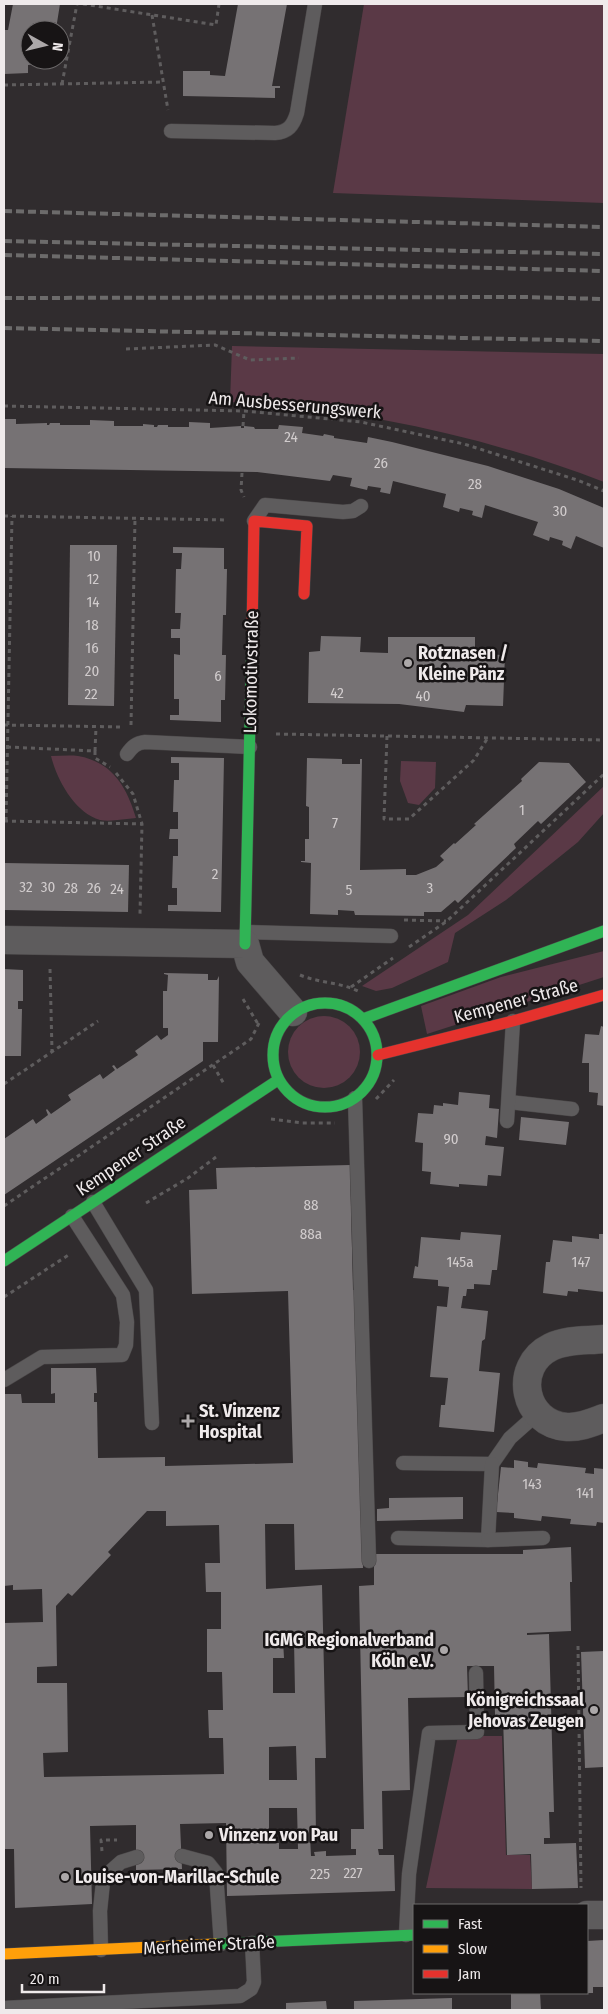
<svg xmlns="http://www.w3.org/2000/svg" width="608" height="2014" viewBox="0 0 608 2014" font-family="'Fira Sans Condensed',sans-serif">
  <rect width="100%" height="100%" fill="#302c2e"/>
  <g fill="#5a3946">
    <polygon points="364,4 604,4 604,203 333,193"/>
    <path d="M232,346L604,354V482C484,436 359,409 230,402Z"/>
    <path d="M51,756C60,756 70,755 78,756C113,762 127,788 136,818C125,819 110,822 100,820C75,813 57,780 51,756Z"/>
    <polygon points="401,761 436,762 435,788 419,805 408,803 400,781"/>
    <polygon points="604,786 604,813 578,842 506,900 455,933 448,962 392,988 376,991 362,986 468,915"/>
    <polygon points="604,951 604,977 427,1034 421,1006 501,977"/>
    <circle cx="324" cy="1052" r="36"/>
    <polygon points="458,1736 502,1736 506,1855 530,1855 532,1889 426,1888"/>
  </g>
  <g fill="#767274" fill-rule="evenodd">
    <polygon points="13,4 60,4 56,29 38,26 38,30 30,30 30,60 39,60 39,64 28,65 28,73 4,74 4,30 8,30"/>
    <polygon points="238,4 287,4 272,86 280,86 280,88 275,88 275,98 183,96 183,71 210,71 210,75 225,76"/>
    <polygon points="4,419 16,419 16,424 47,423 47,425 49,425 50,423 60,423 60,425 90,425 90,420 114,421 114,426 143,426 143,424 154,425 154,427 157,427 158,425 168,425 168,427 189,427 189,422 210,423 210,428 241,426 241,428 244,428 244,426 254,427 255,429 278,429 279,425 303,427 302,433 323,436 324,434 334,436 334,438 367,443 368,437 392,442 488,466 559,489 604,508 604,548 576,536 571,549 562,545 563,541 550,537 549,541 533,535 538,522 485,505 482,518 472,515 473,511 460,508 459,512 443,507 446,494 393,481 390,494 380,492 381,488 368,486 367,490 350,486 352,478 333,475 330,481 257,472 4,468"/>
    <polygon points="70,545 117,545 114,706 68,705"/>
    <polygon points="173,547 224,548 224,569 227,569 226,615 223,615 222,655 226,655 225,700 221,700 221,722 170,720 170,715 179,715 179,699 174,699 174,654 180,655 180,638 171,638 171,629 180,629 181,613 175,613 176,569 181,569 182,553 173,553"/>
    <polygon points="321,636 361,637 360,652 388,653 388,637 475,637 475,654 505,655 503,706 466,705 464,712 399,704 308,703 309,652 320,651"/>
    <polygon points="171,757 224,758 221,912 168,911 168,905 177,905 177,888 172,888 173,856 178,856 178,839 169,839 170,829 178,829 178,812 173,812 174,780 179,780 179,763 171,763"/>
    <polygon points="307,758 342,759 342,764 360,764 360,759 362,759 360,870 406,869 406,875 416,875 436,867 444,860 440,856 454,843 455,844 476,825 474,824 522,781 521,779 539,762 569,763 586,782 541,824 538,821 514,844 516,848 458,903 455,900 441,912 424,912 424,916 355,915 354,911 338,910 338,915 310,914 311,863 301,862 301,861 305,861 305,839 309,839 309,807 306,806"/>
    <polygon points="4,863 129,865 128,912 4,910"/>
    <polygon points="4,969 23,970 23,1001 18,1001 18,1009 22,1009 21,1056 4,1056"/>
    <polygon points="164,973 208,974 208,980 217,980 219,976 218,1042 203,1042 203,1061 4,1195 4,1139 33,1119 36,1124 48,1115 46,1110 47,1109 51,1114 71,1100 68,1095 100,1074 103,1079 115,1070 112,1066 114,1065 117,1069 138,1055 135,1051 157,1035 161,1040 168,1035 168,1028 163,1028 163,991 167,991 168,975 164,974"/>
    <polygon points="601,1026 604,1027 604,1106 597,1105 598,1093 589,1092 589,1063 582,1063 585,1034 599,1035"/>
    <polygon points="459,1092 490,1095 489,1108 499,1109 497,1138 486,1136 485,1145 504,1147 501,1176 488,1175 487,1186 459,1184 459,1187 430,1184 431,1172 422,1171 423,1143 415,1142 418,1113 433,1114 434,1105 443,1106 443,1103 458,1105"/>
    <polygon points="521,1117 569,1122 566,1145 519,1140"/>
    <path d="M350,1165L353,1290H356L363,1568L295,1570L294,1524H265L266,1589L322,1585L326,1758H315L316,1836H310L311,1856H315L314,1852L326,1851V1856L356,1855V1849H351V1829H364L359,1586L374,1585V1554H523V1550L571,1547L572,1582H570L571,1631L527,1633V1635L549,1634L554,1812H549L550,1838H544V1844L576,1843L578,1888L532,1889L531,1854L507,1855L503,1715H495L494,1666H467L468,1697L408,1698L410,1790L382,1791L383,1849H378L379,1855H394L395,1891L227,1896L226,1823L180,1824L182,1869L136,1870V1825L90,1826L92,1904L15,1908L14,1849H4V1623L43,1622L42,1589L13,1590V1585L4,1586V1394H21L22,1403H55V1393L51,1394V1368H96L97,1393H94V1402H97L98,1458L165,1457V1466L293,1463L288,1291L192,1294L189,1190L217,1189L216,1168ZM147,1511H166V1526L219,1525L220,1563H205L206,1592H221V1629H207V1672H222L223,1710H208L209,1738H223L224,1774L44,1777L43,1753L68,1752L67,1683H37V1667L57,1666L56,1606L68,1593L72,1596L111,1555L108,1552ZM283,1640H294L295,1693H273V1658H284ZM296,1746L297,1780H269V1747ZM269,1808H297L298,1849H279V1843H269Z"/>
    <polygon points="461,1232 501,1235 497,1270 492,1270 490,1285 474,1284 474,1289 467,1289 466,1296 463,1296 461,1308 488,1311 485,1339 482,1341 479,1371 500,1373 494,1432 439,1427 441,1405 445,1405 448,1378 430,1377 437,1306 447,1307 449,1287 438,1286 438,1280 413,1278 415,1266 418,1267 421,1237 460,1240"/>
    <polygon points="599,1234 604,1234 604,1292 578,1289 578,1292 568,1291 567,1296 543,1293 546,1262 550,1262 553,1240 572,1242 572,1236 599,1239"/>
    <polygon points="514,1460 528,1462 528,1467 537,1468 538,1463 586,1468 585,1473 594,1474 594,1468 604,1469 604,1523 597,1522 596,1526 570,1524 571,1519 542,1516 541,1521 514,1518 514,1513 496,1512 501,1467 514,1468"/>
    <polygon points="463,1497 463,1519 377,1521 377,1509 389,1508 389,1498"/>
    <polygon points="604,1651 604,1767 585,1768 581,1652"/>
    <polygon points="604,1940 604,1987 593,1987 593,1993 587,1993 587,1941"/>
    <polygon points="511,1993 540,1993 541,2010 511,2010"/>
    <polygon points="452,1998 452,2010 354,2010 354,2001"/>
    <polygon points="326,2001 327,2010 286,2010 286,2003"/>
  </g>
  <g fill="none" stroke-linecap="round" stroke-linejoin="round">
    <defs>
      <g id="lane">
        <path d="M171,131L275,133C288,132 293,126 297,113L315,4"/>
        <polyline points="254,521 265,505 343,512 353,511 361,506"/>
        <path d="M127,754C132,747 136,743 145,742L250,747"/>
        <polyline points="246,932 391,936"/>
        <polyline points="355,1098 369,1561"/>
        <polyline points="509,1102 572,1109"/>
        <polyline points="507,1121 513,1021"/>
        <polyline points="93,1202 146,1290 152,1423"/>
        <polyline points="4,1380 42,1357 122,1355 126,1345 127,1322 123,1295 72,1216"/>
        <polyline points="403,1463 492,1464 510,1438 537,1414"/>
        <polyline points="398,1538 488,1540 492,1464"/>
        <polyline points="488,1540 543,1538"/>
        <polyline points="182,1856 208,1863 216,1873 221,1944"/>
        <polyline points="406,1935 409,1874 429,1733 477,1732 476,1673"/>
        <polyline points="101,1950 100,1911 103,1882 112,1870 121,1862 137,1857"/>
        <polyline points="4,2008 240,1996 251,1989 254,1982 252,1943"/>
      </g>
      <g id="street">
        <polyline points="4,940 245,944 250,962 293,1012"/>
        <path d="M604,1339C587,1341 567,1339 551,1347C512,1366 523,1424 567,1427C580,1428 593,1422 604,1418"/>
        <polyline points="587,1915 604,1915"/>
      </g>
      <g id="fast">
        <polyline points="245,944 252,631"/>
        <circle cx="325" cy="1055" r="52"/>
        <polyline points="363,1019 604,931"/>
        <polyline points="4,1261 278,1080"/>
        <polyline points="215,1944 414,1935"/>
      </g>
      <polyline id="slow" points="4,1954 215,1944"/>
      <g id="jam">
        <polyline points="252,631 254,521 307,526 304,594"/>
        <polyline points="378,1055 513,1021 604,995"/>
      </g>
    </defs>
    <use href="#lane" stroke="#4a4748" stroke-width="15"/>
    <use href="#street" stroke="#4a4748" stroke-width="29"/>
    <use href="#fast" stroke="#4a4748" stroke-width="12"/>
    <use href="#slow" stroke="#4a4748" stroke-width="12"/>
    <use href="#jam" stroke="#4a4748" stroke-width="12"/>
    <g stroke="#5f5d5e" stroke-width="3" stroke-dasharray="4 4" stroke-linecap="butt">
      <polyline points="83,4 216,25 219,4"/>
      <polyline points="152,15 168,110"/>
      <polyline points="62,84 77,4"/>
      <polyline points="4,85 163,82"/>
      <polyline points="126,349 215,345 250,360 299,358"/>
      <polyline points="4,406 244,411 361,422 464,444 577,480 604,491"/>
      <polyline points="243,426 244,411"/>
      <polyline points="242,473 241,490 244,497"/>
      <polyline points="4,516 228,520"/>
      <polyline points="4,725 123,727"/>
      <polyline points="131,725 135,518"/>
      <polyline points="276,734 604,740"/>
      <polyline points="387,736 384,819 409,819 474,760 487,739"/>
      <polyline points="7,747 95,751 95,758 110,767"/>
      <polyline points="95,751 96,727"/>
      <polyline points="116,773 133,794 142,824 140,914"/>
      <polyline points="4,821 142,824"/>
      <polyline points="6,821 12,516"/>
      <polyline points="404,920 446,921"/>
      <polyline points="409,947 447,921 604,774"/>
      <polyline points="50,969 52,1051"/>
      <path d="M300,975C319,983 339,982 358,991"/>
      <polyline points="351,987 393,958"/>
      <polyline points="243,999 258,1024"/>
      <polyline points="213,1065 224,1084"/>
      <polyline points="4,1084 98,1021"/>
      <polyline points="376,1099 394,1080"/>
      <polyline points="271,1119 302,1123 335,1123"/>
      <polyline points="146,1203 188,1178 216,1157"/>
      <polyline points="4,1206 251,1039 259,1023"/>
      <polyline points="4,1297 70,1254"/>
      <polyline points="578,1646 581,1888"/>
      <polyline points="102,1851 101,1840 117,1840"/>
    </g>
    <use href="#lane" stroke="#5e5c5d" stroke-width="14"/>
    <use href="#street" stroke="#5e5c5d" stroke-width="28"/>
    <use href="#fast" stroke="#30b455" stroke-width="11"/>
    <use href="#slow" stroke="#ff9f0a" stroke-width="11"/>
    <use href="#jam" stroke="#e5322d" stroke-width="11"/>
    <g stroke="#6c6b6b" stroke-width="4" stroke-dasharray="8 4" stroke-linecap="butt">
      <polyline points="4,211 604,227"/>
      <polyline points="4,241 604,254"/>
      <polyline points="4,255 604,271"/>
      <polyline points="4,298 524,297 604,299"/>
      <polyline points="4,328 604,341"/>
    </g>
  </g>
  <g fill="#aca8a9" stroke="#171415" stroke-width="2">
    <circle cx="408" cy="663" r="5"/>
    <path d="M185.5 1413.5h5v5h5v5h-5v5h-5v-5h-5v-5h5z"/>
    <circle cx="444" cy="1650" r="5"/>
    <circle cx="594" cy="1710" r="5"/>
    <circle cx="209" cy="1835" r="5"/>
    <circle cx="65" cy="1877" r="5"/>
  </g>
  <g text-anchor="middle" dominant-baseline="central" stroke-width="5" stroke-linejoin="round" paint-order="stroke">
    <g font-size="15" fill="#d1cccd">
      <text x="291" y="437">24</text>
      <text x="381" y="463">26</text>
      <text x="475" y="484">28</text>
      <text x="560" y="511">30</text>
      <text x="94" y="556">10</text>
      <text x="93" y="579">12</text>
      <text x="93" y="602">14</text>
      <text x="92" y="625">18</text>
      <text x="92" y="648">16</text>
      <text x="92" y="671">20</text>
      <text x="218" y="676">6</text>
      <text x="337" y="693">42</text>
      <text x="91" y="694">22</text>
      <text x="423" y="696">40</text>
      <text x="522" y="810">1</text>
      <text x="335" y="823">7</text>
      <text x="215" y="874">2</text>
      <text x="26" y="887">32</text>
      <text x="48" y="887">30</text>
      <text x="71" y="888">28</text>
      <text x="94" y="888">26</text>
      <text x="430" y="888">3</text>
      <text x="117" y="889">24</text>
      <text x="349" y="890">5</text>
      <text x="451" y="1139">90</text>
      <text x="311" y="1205">88</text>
      <text x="311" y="1234">88a</text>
      <text x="460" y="1262">145a</text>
      <text x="581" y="1262">147</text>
      <text x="532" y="1484">143</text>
      <text x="585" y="1493">141</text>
      <text x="353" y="1873">227</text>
      <text x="320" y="1874">225</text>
    </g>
    <g font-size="18" fill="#efeaeb" stroke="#171415">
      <text transform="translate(295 405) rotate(5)">Am Ausbesserungswerk</text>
      <text transform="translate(251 672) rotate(-89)">Lokomotivstraße</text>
      <text transform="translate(516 1001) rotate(-15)">Kempener Straße</text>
      <text transform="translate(131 1156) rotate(-34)">Kempener Straße</text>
      <text transform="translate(209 1945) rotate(-3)">Merheimer Straße</text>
    </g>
    <g font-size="18" font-weight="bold" fill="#efeaeb" stroke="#171415" text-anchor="start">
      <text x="418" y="653">Rotznasen /<tspan x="418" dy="21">Kleine Pänz</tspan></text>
      <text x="199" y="1411">St. Vinzenz<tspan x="199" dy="21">Hospital</tspan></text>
      <text x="434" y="1640" text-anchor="end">IGMG Regionalverband<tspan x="434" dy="21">Köln e.V.</tspan></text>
      <text x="584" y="1700" text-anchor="end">Königreichssaal<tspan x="584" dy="21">Jehovas Zeugen</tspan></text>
      <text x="219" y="1835">Vinzenz von Pau</text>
      <text x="75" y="1877">Louise-von-Marillac-Schule</text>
    </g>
  </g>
  <rect width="608" height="2014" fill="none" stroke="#efeaeb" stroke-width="10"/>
  <rect x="413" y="1904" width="175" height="90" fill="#171415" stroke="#6d6a6b"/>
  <rect x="423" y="1920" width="25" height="8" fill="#30b455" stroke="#6d6a6b"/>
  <text x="458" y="1929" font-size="15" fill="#efeaeb">Fast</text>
  <rect x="423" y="1945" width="25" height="8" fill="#ff9f0a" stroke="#6d6a6b"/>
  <text x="458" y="1954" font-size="15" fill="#efeaeb">Slow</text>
  <rect x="423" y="1970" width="25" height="8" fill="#e5322d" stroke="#6d6a6b"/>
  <text x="458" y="1979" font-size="15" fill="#efeaeb">Jam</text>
  <g transform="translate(45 45) rotate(98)"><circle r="24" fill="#171415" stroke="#6d6a6b"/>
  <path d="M0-4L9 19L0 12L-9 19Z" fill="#aca8a9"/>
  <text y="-8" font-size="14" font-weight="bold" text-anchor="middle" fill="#efeaeb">N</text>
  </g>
  <path d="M22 1984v8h82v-8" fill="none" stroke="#efeaeb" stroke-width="2.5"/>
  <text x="30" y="1984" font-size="15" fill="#efeaeb" stroke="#171415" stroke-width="4" paint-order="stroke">20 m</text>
</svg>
